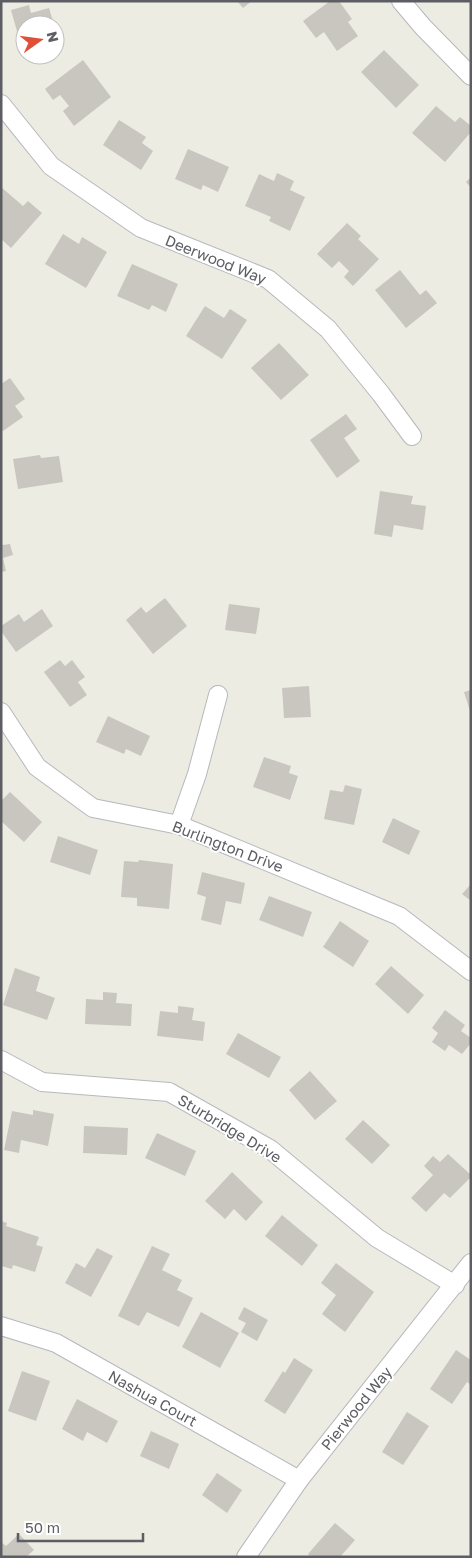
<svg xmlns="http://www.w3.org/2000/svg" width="472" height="1558" viewBox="0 0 472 1558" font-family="'Golos Text',sans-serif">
  <rect width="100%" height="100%" fill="#edece3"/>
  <g fill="#c9c6c0">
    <polygon points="237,1 252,1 243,8"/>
    <polygon points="330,1 339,1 352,19 348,22 358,36 337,51 324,32 316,38 303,21"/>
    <polygon points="29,5 31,13 49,8 54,25 25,25 25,48 22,49 11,10"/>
    <polygon points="55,31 61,49 55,51"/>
    <polygon points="384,50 419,85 396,108 361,72"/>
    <polygon points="83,60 111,97 74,126 63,111 69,106 60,95 53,100 45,89"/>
    <polygon points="436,106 455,122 460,117 471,126 471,132 445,162 412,133"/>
    <polygon points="119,120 146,137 142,143 153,151 141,170 103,145"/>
    <polygon points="188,149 229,167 218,192 203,185 201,190 175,179"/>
    <polygon points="277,173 294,181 290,190 305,197 290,231 269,221 271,217 245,206 259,174 274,181"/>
    <polygon points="471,177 471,188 466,182"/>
    <polygon points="1,187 23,206 28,201 42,213 11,248 1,239"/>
    <polygon points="347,223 361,236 358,239 379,259 353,286 344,277 349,271 339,261 332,268 317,254"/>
    <polygon points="63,234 79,244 82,237 107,252 86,288 45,264"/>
    <polygon points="132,264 178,284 166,312 152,305 149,310 117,296"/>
    <polygon points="400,270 420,295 426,290 437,303 406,328 375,290"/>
    <polygon points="205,306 224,318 230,309 247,320 222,359 186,336"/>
    <polygon points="279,343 309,375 281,400 251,368"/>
    <polygon points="10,378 25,399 15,406 23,417 3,431 1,429 1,384"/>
    <polygon points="346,414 357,429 344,438 360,461 337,478 310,440"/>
    <polygon points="40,455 41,458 59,456 63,482 18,489 13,459"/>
    <polygon points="380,491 413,496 411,504 426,506 423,530 394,525 392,537 374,534"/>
    <polygon points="1,542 3,545 10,544 13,555 3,558 6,571 1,572"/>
    <polygon points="165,598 187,626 153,654 126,620 141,607 146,613"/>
    <polygon points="229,604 260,608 256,634 225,630"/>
    <polygon points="42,609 53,626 16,652 1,631 1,626 19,614 24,622"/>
    <polygon points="60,660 65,666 72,660 85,677 78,682 87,695 70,707 44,672"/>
    <polygon points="309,686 311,717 284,718 282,688"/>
    <polygon points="471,690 471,711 470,711 464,692"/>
    <polygon points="108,716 150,736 141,756 126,749 124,754 96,742"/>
    <polygon points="264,757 291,766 289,773 298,776 290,800 253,787"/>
    <polygon points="345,785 362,789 354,825 324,819 330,790 343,792"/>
    <polygon points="10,792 42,822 24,842 1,821 1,801"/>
    <polygon points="393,818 420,831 409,855 382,842"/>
    <polygon points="58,836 98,850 90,875 50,862"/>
    <polygon points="139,860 173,864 169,909 137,906 137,898 121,897 124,861 138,862"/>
    <polygon points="202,872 245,883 241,904 226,901 221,925 201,920 206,897 197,894"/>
    <polygon points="471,884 471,901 462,894"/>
    <polygon points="269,896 312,912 303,937 259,920"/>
    <polygon points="340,921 369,941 353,967 323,947"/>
    <polygon points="391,966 424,995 408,1014 375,984"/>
    <polygon points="15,968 40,977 36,991 55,998 47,1020 3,1005"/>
    <polygon points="103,992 117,993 116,1003 132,1004 131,1026 85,1024 86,999 103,1000"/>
    <polygon points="178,1006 194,1008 192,1020 205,1022 203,1041 157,1036 160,1011 178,1013"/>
    <polygon points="445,1010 465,1025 461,1031 471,1038 471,1043 462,1054 449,1045 445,1051 432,1042 438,1033 432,1028"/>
    <polygon points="238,1033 281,1057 269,1078 226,1054"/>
    <polygon points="310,1071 337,1101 315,1120 289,1090"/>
    <polygon points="33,1110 54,1114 48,1146 21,1140 19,1153 4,1150 12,1111 33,1115"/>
    <polygon points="363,1120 390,1145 372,1164 345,1139"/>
    <polygon points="84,1126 128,1128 127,1155 83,1153"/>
    <polygon points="157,1133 196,1151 185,1176 145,1158"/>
    <polygon points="448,1154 471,1175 471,1177 450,1198 444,1193 426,1212 411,1198 433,1175 424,1166 433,1156 440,1162"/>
    <polygon points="232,1172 263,1202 246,1221 234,1209 225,1219 205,1201"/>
    <polygon points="282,1215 318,1245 302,1266 265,1236"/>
    <polygon points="1,1221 7,1223 6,1226 39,1237 36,1245 43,1247 35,1272 13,1265 12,1269 1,1266"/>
    <polygon points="152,1246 170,1254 162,1270 182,1280 177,1290 193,1298 179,1327 147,1312 139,1326 118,1316"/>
    <polygon points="97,1248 113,1256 91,1297 65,1283 76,1263 85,1268"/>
    <polygon points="336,1263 374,1292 345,1332 322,1314 336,1295 321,1283"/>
    <polygon points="244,1307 268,1320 257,1341 241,1332 246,1323 238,1319"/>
    <polygon points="201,1312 239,1333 220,1368 182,1347"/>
    <polygon points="456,1350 471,1360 471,1385 467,1382 452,1404 430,1389"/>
    <polygon points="294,1358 313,1370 285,1414 264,1401 283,1371 285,1373"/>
    <polygon points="22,1371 50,1381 36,1421 8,1411"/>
    <polygon points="77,1399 118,1421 107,1443 87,1432 83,1441 62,1429"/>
    <polygon points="407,1412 429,1426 403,1465 382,1452"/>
    <polygon points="151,1431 179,1444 169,1469 140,1456"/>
    <polygon points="217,1473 242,1490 227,1513 202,1495"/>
    <polygon points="335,1523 355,1540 340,1557 311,1557 308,1554"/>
    <polygon points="19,1534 34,1550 26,1557 1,1557 1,1542 6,1546"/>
  </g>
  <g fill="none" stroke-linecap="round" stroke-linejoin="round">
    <defs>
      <g id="minor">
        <polyline points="401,1 423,27 471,76"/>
        <polyline points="1,104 51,166 141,228 268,279 328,329 381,394 412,436"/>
        <polyline points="1,712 37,767 93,808 179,825 399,916 471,971"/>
        <polyline points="179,825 197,774 218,695"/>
        <polyline points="1,1060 42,1082 169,1092 270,1149 377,1238 455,1285"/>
        <polyline points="1,1326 56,1343 299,1480"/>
        <polyline points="246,1557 299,1480 471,1263"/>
      </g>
    </defs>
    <use href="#minor" stroke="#b6b8bd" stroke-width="20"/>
    <use href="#minor" stroke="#fff" stroke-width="18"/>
  </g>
  <g text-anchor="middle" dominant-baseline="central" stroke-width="4" stroke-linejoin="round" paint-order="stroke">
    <g font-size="15" fill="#5c5e63" stroke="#fff">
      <text transform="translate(216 259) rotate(22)">Deerwood Way</text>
      <text transform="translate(228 846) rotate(21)">Burlington Drive</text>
      <text transform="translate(230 1128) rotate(31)">Sturbridge Drive</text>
      <text transform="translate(153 1398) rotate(29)">Nashua Court</text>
      <text transform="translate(356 1408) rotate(-51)">Pierwood Way</text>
    </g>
  </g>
  <rect width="472" height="1558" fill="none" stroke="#5c5e63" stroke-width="5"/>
  <g transform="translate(40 40) rotate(76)"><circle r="24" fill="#ffffff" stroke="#bebfc1"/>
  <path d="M0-4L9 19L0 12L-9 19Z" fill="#df5038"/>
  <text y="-8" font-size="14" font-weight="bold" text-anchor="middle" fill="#5c5e63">N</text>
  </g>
  <path d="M18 1533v8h125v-8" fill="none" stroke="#5c5e63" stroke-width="2.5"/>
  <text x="25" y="1533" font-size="15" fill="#5c5e63" stroke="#ffffff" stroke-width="4" paint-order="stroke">50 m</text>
</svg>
